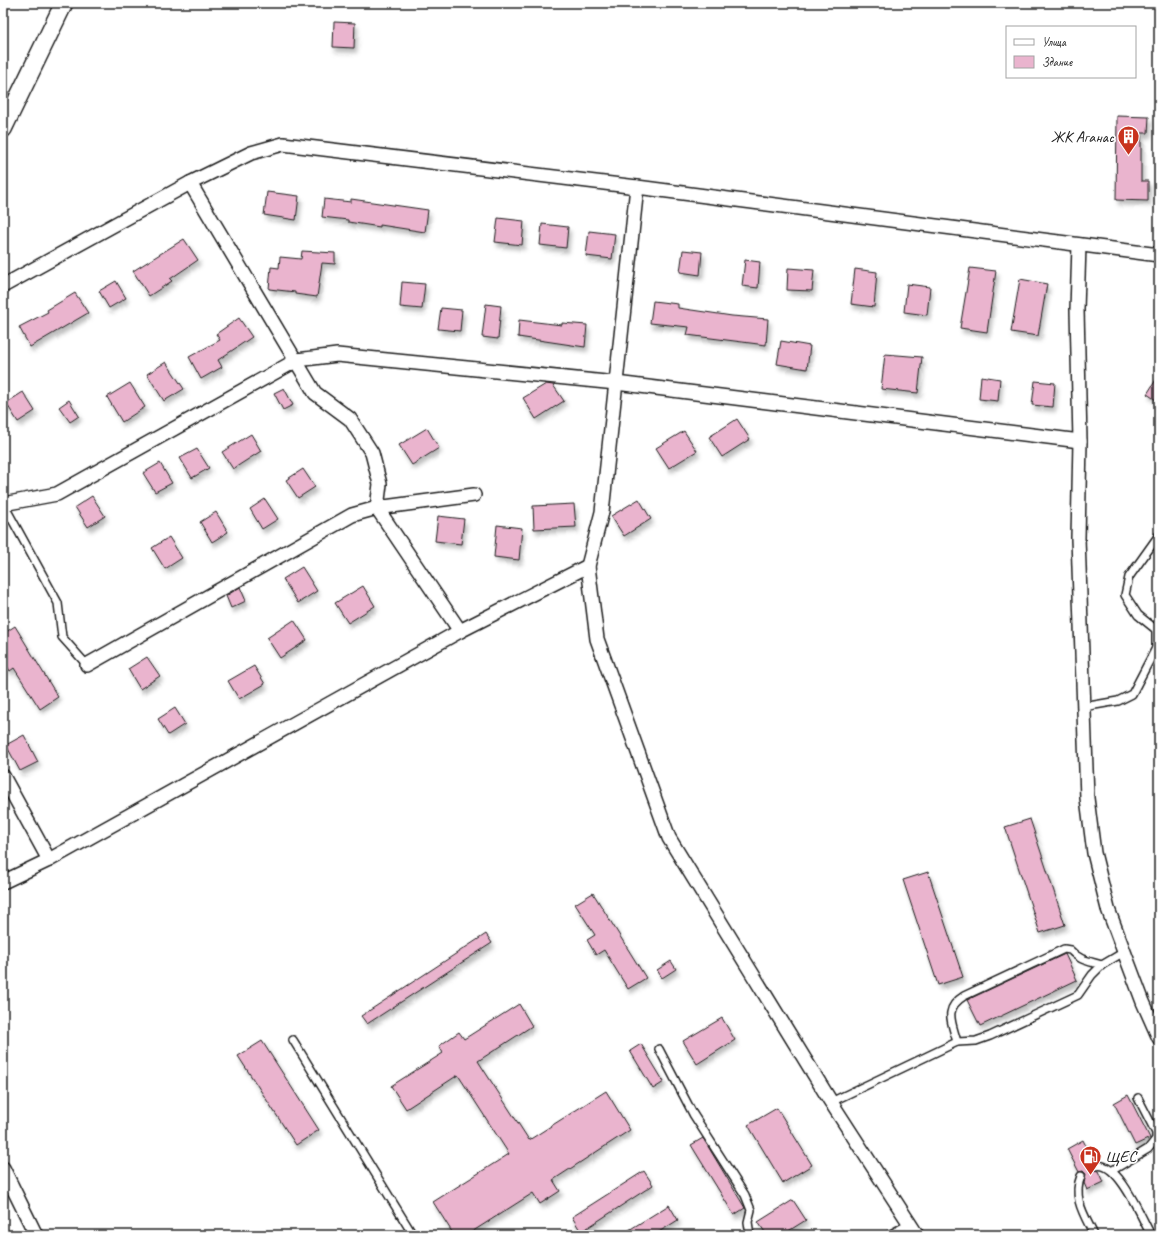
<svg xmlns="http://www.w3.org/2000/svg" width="1162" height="1238" viewBox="0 0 1162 1238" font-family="Caveat,sans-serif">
  <defs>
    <filter id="shadow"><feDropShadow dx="2.5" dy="4.5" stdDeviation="2" flood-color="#0004"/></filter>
  </defs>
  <rect width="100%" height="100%" fill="#fff"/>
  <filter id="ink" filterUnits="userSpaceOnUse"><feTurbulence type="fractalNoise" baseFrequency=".025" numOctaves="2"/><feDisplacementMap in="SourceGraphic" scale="8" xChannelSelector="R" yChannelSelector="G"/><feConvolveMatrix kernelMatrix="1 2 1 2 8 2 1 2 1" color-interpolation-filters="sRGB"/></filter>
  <g filter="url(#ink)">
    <g fill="#eab4ce" stroke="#1c1c1c" filter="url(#shadow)">
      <polygon points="334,22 355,23 354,48 333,47"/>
      <polygon points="1117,116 1149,117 1148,133 1141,133 1141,181 1148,181 1148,201 1116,200"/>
      <polygon points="267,192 299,196 296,220 264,215"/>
      <polygon points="324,199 351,202 351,199 428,210 425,232 380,225 380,227 348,222 348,220 322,217"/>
      <polygon points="498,218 524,221 522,245 495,242"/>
      <polygon points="542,224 568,227 566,248 540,245"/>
      <polygon points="589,231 615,234 612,259 586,256"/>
      <polygon points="184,239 198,260 170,279 172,281 149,296 133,271"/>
      <polygon points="683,250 702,252 700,275 680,272"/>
      <polygon points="302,251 335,253 335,264 322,263 317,297 295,294 295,292 269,289 271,267 279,268 280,257 301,259"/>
      <polygon points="745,260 760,262 758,288 742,286"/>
      <polygon points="788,268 814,270 812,291 787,290"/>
      <polygon points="970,268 996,271 987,332 960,328"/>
      <polygon points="855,269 877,272 874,307 851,304"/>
      <polygon points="1020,279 1047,284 1038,336 1011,332"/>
      <polygon points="116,281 126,298 109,308 99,291"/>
      <polygon points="402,282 425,284 422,309 400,307"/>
      <polygon points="907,284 930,287 927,315 904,312"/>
      <polygon points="75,293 88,313 30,347 19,327 48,312 47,310"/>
      <polygon points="653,301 678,304 678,308 732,316 768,319 766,345 687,335 689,327 650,323"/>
      <polygon points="486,304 501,306 498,339 482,337"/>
      <polygon points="441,308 462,310 460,331 438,329"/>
      <polygon points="239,318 252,337 218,360 222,367 201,379 189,357 220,340 216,334"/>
      <polygon points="519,320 562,325 562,323 587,325 585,347 518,337"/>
      <polygon points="781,341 810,346 807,369 777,364"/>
      <polygon points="885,354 922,357 918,393 881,389"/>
      <polygon points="166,362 184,389 164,401 147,374"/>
      <polygon points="1159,375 1159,402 1147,394"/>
      <polygon points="981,376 1000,379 998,401 979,399"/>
      <polygon points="1035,381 1055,383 1053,407 1032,405"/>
      <polygon points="130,383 145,407 122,422 107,397"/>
      <polygon points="546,384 553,385 564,401 536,419 523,398"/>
      <polygon points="284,388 293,405 283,410 274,393"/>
      <polygon points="23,392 35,411 18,422 6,403"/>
      <polygon points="69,400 79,416 70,422 59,407"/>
      <polygon points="737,419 750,439 722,457 709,437"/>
      <polygon points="427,428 439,448 412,465 399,445"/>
      <polygon points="684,431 697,451 669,468 656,448"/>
      <polygon points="251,434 261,451 233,469 222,452"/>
      <polygon points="197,449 209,468 192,478 180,458"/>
      <polygon points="160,463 172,483 155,492 143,473"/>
      <polygon points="303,469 315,487 298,498 286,480"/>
      <polygon points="92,496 105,516 88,527 75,507"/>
      <polygon points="265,499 278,519 262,529 250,509"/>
      <polygon points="639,499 651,519 624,536 611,516"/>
      <polygon points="574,504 576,527 534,529 533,506"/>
      <polygon points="216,512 228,532 212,542 200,522"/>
      <polygon points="438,516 464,519 461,544 435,541"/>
      <polygon points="497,525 522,528 519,560 494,557"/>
      <polygon points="169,537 182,558 165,569 152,548"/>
      <polygon points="302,567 317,591 298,603 283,579"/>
      <polygon points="363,586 375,606 348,623 335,603"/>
      <polygon points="240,587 246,601 231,608 226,596"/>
      <polygon points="294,620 307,640 280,658 267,638"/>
      <polygon points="15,626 58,697 40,709 14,668 10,671 3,660 3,634"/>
      <polygon points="147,657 160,676 140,689 128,669"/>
      <polygon points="254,666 265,684 239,699 228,681"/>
      <polygon points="175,708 185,724 168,735 158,719"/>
      <polygon points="24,735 38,762 20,771 6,745"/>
      <polygon points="1030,819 1065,925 1040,933 1005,827"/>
      <polygon points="928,872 963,977 938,985 903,880"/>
      <polygon points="593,893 646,978 628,989 604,950 596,955 587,940 595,935 575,904"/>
      <polygon points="486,934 492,943 367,1024 361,1016"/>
      <polygon points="1065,954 1077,980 980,1026 967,1000"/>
      <polygon points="671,961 676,969 662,978 657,970"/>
      <polygon points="519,1004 532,1026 478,1061 529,1140 606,1091 630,1130 553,1180 560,1191 540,1204 533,1193 467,1235 454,1235 433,1202 509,1154 458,1075 406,1109 391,1086 443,1053 439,1046 459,1032 464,1039"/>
      <polygon points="722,1018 735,1040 697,1064 683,1041"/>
      <polygon points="262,1041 319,1130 296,1145 238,1056"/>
      <polygon points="641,1044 664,1082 653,1089 630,1051"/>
      <polygon points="1128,1095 1150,1138 1135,1145 1114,1103"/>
      <polygon points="777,1108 812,1165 783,1183 748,1125"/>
      <polygon points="703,1138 745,1208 734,1215 691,1145"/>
      <polygon points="1083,1140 1094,1162 1091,1165 1092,1169 1099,1171 1104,1182 1087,1190 1084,1183 1086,1174 1083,1171 1079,1172 1067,1149"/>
      <polygon points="644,1171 653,1185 581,1232 572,1217"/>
      <polygon points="793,1200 806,1220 782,1235 767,1235 758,1222"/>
      <polygon points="669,1205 678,1220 654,1235 621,1235"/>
    </g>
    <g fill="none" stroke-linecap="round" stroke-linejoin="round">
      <defs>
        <g id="service">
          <polyline points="3,503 58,603 62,637 87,665"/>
          <polyline points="1159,535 1129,577 1125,595 1138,615 1159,632"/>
          <polyline points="1156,629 1156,648 1159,659"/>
          <polyline points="1083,707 1118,701 1132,694 1156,648"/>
          <polyline points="293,1040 413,1235"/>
          <path d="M957,1042C952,1022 943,1009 964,996L1064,949L1070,950C1080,961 1089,961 1102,965L1124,952"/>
          <polyline points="659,1049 693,1114 745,1195 751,1210 748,1222 750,1235"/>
          <polyline points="831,1102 957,1042 976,1041 990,1036 1078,995 1092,975 1102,965"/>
          <path d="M1096,1166C1118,1160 1142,1219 1151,1235"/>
          <polyline points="1113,1170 1148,1149 1156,1139 1156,1133 1138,1098"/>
          <path d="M1081,1176C1072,1198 1085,1216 1094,1235"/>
          <polyline points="889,1235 911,1223"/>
        </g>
        <g id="minor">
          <polyline points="190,183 315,393 350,419 372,453 380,484 377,508 460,631"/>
          <polyline points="637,187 602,512 588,566 597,639 669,838 831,1102 917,1235"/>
          <polyline points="1079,245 1077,310 1080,441 1078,538 1087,798 1094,853 1108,909 1143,1002 1159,1038"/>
          <polyline points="3,286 190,183 251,153 283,144 637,187 1159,255"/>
          <polyline points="3,504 57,494 297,360 337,355 616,383 1080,441"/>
          <polyline points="87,665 352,515 377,508 474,495"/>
          <polyline points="3,776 49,860"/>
          <polyline points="3,882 49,860 460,631 588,566"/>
          <polyline points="3,1168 36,1235"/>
        </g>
        <polyline id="tertiary" points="3,129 64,3"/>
      </defs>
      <use href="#service" stroke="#1c1c1c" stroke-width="10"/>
      <use href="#minor" stroke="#1c1c1c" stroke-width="16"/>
      <use href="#tertiary" stroke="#1c1c1c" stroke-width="20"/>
      <use href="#service" stroke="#fff" stroke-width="7"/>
      <use href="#minor" stroke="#fff" stroke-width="13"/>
      <use href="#tertiary" stroke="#fff" stroke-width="17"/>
    </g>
  </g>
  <defs>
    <symbol id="building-pin" viewBox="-11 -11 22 30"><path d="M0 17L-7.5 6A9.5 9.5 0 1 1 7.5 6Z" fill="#c8321e" stroke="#fff"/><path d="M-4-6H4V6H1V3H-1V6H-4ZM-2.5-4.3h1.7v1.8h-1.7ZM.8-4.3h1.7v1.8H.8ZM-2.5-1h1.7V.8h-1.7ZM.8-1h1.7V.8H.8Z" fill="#fff"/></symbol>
    <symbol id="fuel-pin" viewBox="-11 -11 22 30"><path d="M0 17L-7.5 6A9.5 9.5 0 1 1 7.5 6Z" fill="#c8321e" stroke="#fff"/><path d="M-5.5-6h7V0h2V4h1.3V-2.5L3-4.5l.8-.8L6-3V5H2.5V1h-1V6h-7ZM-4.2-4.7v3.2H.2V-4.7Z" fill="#fff"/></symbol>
  </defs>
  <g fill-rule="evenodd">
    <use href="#building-pin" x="1116" y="124" width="25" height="34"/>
    <use href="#fuel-pin" x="1078" y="1144" width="25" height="34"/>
  </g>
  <g text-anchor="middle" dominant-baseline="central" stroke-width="3.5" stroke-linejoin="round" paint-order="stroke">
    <g font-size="16" fill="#1c1c1c" stroke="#fff" text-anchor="end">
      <text x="1114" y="137">ЖК Аганас</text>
      <text x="1106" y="1157" text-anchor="start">ЩЕС</text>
    </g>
  </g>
  <rect width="1162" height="1238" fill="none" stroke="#fff" stroke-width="16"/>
  <rect x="8" y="8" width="1146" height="1222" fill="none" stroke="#1c1c1c" stroke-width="1.5" filter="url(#ink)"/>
  <rect x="1006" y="26" width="130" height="52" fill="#ffffff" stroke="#a4a4a4"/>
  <rect x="1014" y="39" width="20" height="6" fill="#ffffff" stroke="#a4a4a4"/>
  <text x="1042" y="46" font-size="12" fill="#1c1c1c">Улица</text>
  <rect x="1014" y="56" width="20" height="12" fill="#eab4ce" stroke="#a4a4a4"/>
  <text x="1042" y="66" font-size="12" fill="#1c1c1c">Здание</text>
</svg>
